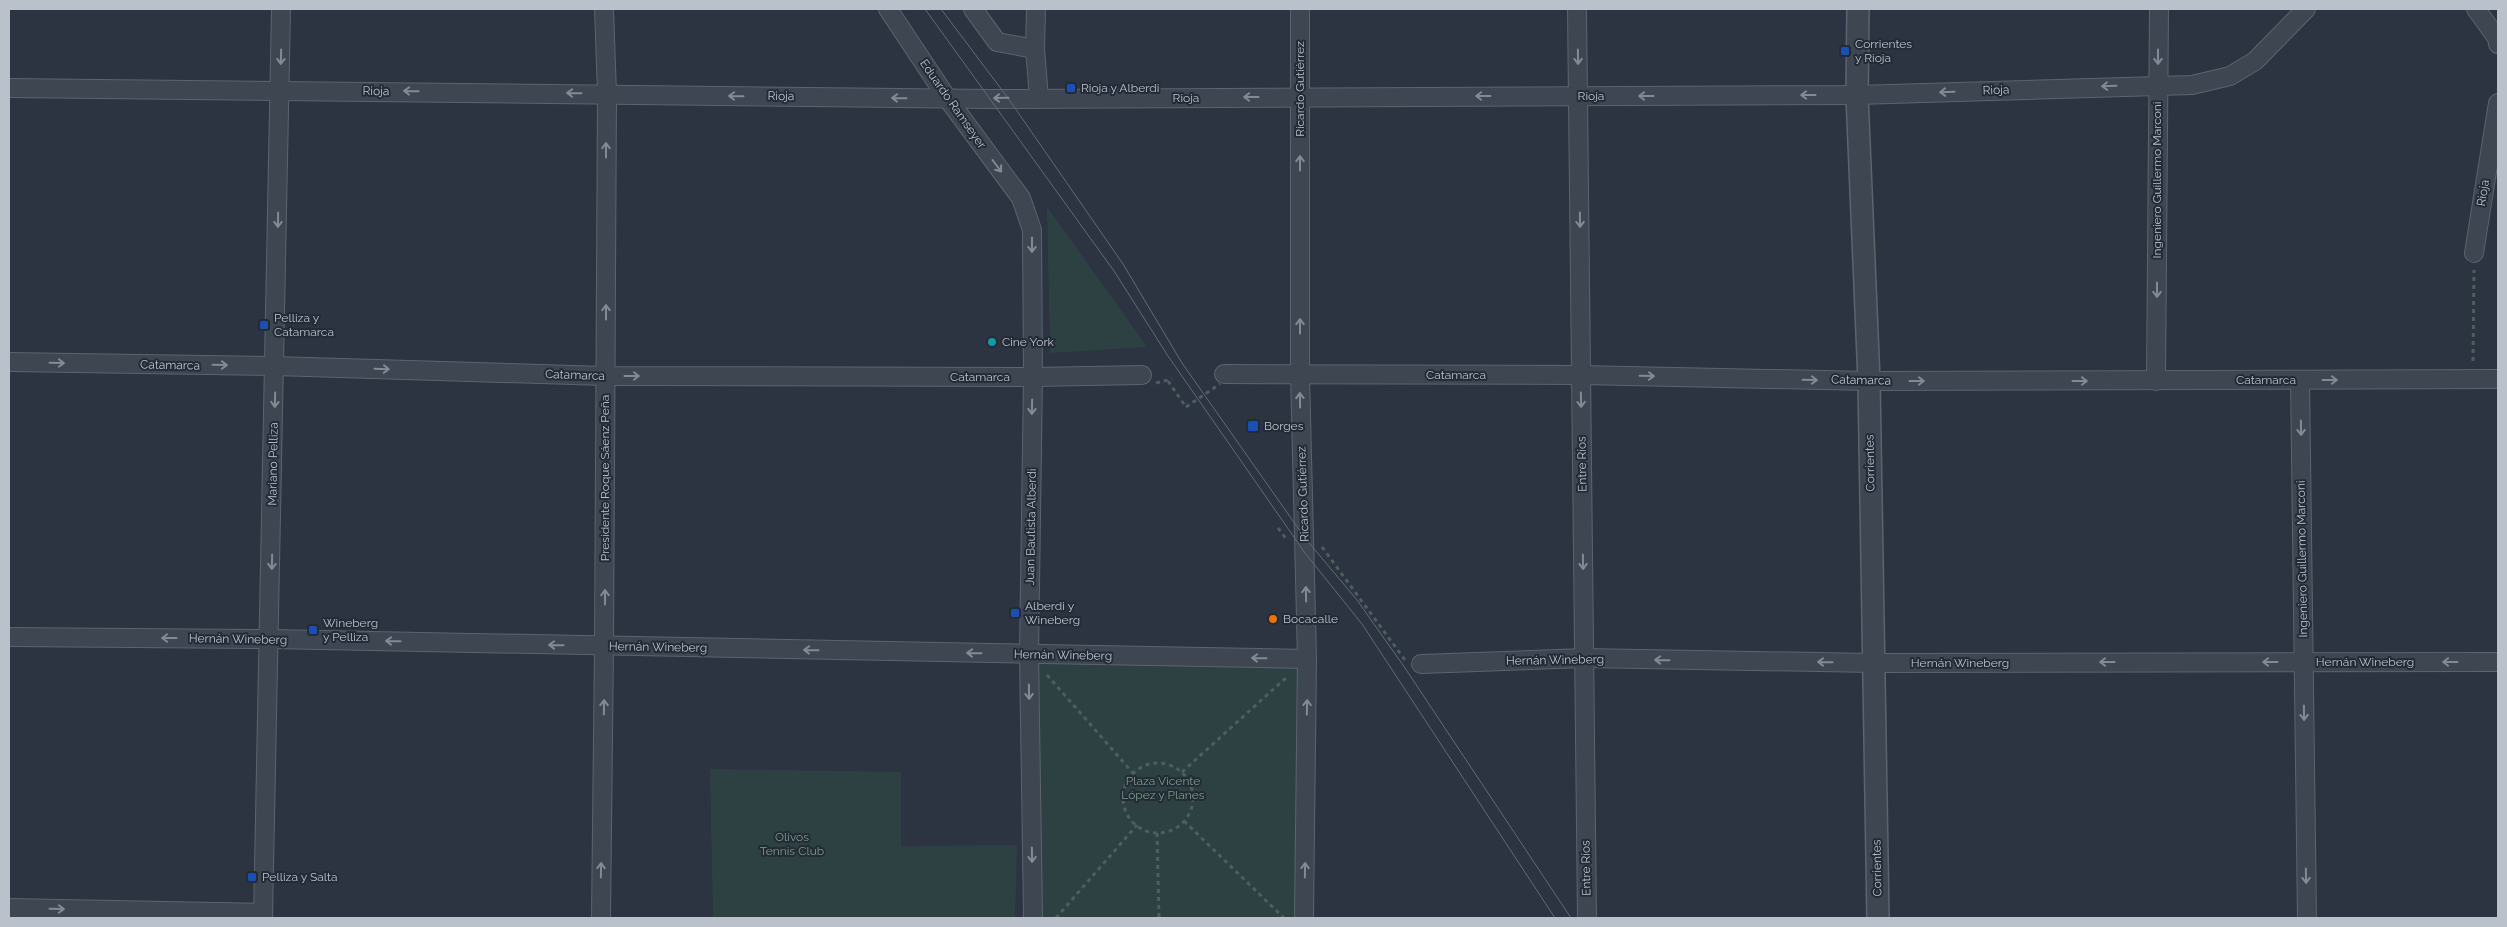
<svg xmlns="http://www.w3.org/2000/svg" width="2507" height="927" viewBox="0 0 2507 927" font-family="Raleway,sans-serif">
  <rect width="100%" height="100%" fill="#2b3440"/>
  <g fill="#2d4142">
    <polygon points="1047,207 1147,347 1050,353"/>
    <polygon points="1029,655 1307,659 1304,918 1033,918"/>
    <polygon points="710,769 901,772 901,846 1017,845 1015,918 713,918"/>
  </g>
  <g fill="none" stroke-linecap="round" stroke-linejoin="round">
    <defs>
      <g id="minor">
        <polyline points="888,9 947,98 1021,198 1032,230 1033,377 1029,655 1033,918"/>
        <polyline points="973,9 997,42 1035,49"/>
        <polyline points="1036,9 1035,49 1039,98"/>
        <polyline points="1300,9 1300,374 1307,659 1304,918"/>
        <polyline points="1577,9 1587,918"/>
        <polyline points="2476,9 2497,38 2498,44"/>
        <polyline points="9,88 991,99 1857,95 2192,85 2230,76 2255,61 2306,9"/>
        <polyline points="2474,253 2498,103"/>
        <polyline points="9,362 275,366 605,376 1033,377 1142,375"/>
        <polyline points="1224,374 1581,375 1869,381 2498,379"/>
        <polyline points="2300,380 2307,918"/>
        <polyline points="2156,381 2159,9"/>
        <polyline points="9,637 270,639 1307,659"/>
        <polyline points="1421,664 1584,658 1874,663 2498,662"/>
        <polyline points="9,908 263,913"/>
        <polyline points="263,918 281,9"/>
        <polyline points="601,918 604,646 607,94 604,9"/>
      </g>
      <polyline id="tertiary" points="1858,9 1857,95 1869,381 1878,918"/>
    </defs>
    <use href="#minor" stroke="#5c646e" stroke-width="20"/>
    <use href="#tertiary" stroke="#5c646e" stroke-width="24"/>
    <g stroke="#4d5e60" stroke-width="3" stroke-dasharray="4 4" stroke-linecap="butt">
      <polyline points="2473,361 2474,270"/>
      <polyline points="1168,381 1186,407"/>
      <polyline points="1156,383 1172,379"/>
      <polyline points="1278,528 1287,540"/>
      <polyline points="1322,547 1405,660"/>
      <polyline points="1047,675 1133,773"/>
      <circle cx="1158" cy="798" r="35"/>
      <polyline points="1182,772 1288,676"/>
      <polyline points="1184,821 1284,918"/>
      <polyline points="1157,833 1159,918"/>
      <polyline points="1056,918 1137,825"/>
    </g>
    <use href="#minor" stroke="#3e4651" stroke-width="18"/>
    <use href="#tertiary" stroke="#3e4651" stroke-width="21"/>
    <g stroke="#616a77" stroke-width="1">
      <polyline points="925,9 1114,271 1168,356 1305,553 1362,624 1555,918"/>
      <polyline points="941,9 1008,98 1123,264 1182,363 1305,538 1357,600 1405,668 1571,918"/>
    </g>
    <polyline stroke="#4d5e60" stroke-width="3" stroke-dasharray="4 4" stroke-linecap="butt" points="1186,407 1220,384"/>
  </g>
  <defs><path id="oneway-shaft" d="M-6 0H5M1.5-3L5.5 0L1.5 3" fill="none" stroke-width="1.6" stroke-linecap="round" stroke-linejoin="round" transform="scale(1.25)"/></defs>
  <g stroke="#838a94">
    <use href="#oneway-shaft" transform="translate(281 57) rotate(91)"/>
    <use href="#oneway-shaft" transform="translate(1578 57) rotate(89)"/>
    <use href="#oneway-shaft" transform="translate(2158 57) rotate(90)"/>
    <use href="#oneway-shaft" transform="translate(2109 86) rotate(178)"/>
    <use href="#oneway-shaft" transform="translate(411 91) rotate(-179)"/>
    <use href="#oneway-shaft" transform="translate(1947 92) rotate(178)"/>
    <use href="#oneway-shaft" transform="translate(574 93) rotate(-179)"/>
    <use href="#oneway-shaft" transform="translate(1808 95) rotate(180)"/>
    <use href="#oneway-shaft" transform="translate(736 96) rotate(-179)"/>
    <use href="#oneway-shaft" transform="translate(1483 96) rotate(180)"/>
    <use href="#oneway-shaft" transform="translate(1646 96) rotate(180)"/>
    <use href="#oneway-shaft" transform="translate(1251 97) rotate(180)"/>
    <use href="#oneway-shaft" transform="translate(899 98) rotate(-179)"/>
    <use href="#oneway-shaft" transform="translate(1001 98) rotate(179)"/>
    <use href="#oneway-shaft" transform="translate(606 150) rotate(-90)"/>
    <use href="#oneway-shaft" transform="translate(1300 163) rotate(-90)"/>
    <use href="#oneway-shaft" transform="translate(997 166) rotate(53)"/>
    <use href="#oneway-shaft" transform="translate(278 220) rotate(91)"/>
    <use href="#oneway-shaft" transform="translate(1580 220) rotate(89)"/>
    <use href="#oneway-shaft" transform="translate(1032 245) rotate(90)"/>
    <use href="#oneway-shaft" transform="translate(2157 290) rotate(90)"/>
    <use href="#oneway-shaft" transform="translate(606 312) rotate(-90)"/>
    <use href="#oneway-shaft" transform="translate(1300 326) rotate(-90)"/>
    <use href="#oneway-shaft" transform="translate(57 363) rotate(1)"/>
    <use href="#oneway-shaft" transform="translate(220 365) rotate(1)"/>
    <use href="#oneway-shaft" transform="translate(382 369) rotate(2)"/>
    <use href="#oneway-shaft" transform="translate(632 376)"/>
    <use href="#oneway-shaft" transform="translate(1647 376) rotate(1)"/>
    <use href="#oneway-shaft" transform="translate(1810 380) rotate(1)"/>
    <use href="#oneway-shaft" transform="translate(2330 380)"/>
    <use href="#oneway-shaft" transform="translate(1917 381)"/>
    <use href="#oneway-shaft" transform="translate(2080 381)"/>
    <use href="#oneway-shaft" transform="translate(275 400) rotate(91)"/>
    <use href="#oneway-shaft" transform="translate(1300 400) rotate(-91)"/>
    <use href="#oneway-shaft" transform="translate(1581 400) rotate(89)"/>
    <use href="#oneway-shaft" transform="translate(1032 407) rotate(91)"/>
    <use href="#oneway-shaft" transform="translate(2301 428) rotate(89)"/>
    <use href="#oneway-shaft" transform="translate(272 562) rotate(91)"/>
    <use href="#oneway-shaft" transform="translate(1583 562) rotate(89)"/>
    <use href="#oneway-shaft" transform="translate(1306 594) rotate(-91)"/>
    <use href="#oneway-shaft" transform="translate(605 597) rotate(-90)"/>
    <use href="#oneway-shaft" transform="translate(169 638) rotate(-180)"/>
    <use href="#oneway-shaft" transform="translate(393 641) rotate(-179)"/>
    <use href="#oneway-shaft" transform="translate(556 645) rotate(-179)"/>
    <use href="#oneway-shaft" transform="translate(811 650) rotate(-179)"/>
    <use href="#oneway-shaft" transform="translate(974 653) rotate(-179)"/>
    <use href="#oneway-shaft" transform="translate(1259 658) rotate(-179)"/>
    <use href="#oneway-shaft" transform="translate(1662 660) rotate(-179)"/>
    <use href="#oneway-shaft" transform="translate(1825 662) rotate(-179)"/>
    <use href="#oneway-shaft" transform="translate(2107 662) rotate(180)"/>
    <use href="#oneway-shaft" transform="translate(2270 662) rotate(180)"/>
    <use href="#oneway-shaft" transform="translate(2450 662) rotate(180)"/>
    <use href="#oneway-shaft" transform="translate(1029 692) rotate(89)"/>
    <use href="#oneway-shaft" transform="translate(604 707) rotate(-89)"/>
    <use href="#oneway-shaft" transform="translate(1307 707) rotate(-89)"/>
    <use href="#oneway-shaft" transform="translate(2304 713) rotate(89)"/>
    <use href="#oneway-shaft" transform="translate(1032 855) rotate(89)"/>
    <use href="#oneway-shaft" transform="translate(601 870) rotate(-89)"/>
    <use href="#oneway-shaft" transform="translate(1305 870) rotate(-89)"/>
    <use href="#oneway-shaft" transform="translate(2306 876) rotate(89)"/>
    <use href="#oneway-shaft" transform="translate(57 909) rotate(1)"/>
  </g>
  <g fill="#1a4fb4" stroke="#232b36" stroke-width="2">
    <rect x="1840" y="46" width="10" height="10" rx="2.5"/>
    <rect x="1066" y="83" width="10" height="10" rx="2.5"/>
    <rect x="259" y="320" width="10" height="10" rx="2.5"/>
    <rect x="1247" y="420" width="12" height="12" rx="2.5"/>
    <rect x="1010" y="608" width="10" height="10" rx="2.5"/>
    <rect x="308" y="625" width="10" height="10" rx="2.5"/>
    <rect x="247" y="872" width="10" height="10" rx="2.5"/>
  </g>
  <circle fill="#0f9aa8" stroke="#232b36" stroke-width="2" cx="992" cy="342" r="5"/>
  <circle fill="#e8710a" stroke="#232b36" stroke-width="2" cx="1273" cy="619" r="5"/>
  <g text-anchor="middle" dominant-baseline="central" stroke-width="4" stroke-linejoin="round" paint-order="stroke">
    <g font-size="12" fill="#bbc1cb" stroke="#232b36" text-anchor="start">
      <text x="1855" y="44">Corrientes<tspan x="1855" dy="14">y Rioja</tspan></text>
      <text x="1081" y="88">Rioja y Alberdi</text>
      <text x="274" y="318">Pelliza y<tspan x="274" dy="14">Catamarca</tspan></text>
      <text x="1002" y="342">Cine York</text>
      <text x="1264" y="426">Borges</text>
      <text x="1025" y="606">Alberdi y<tspan x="1025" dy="14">Wineberg</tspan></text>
      <text x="1283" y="619">Bocacalle</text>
      <text x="323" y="623">Wineberg<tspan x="323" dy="14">y Pelliza</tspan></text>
      <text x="262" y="877">Pelliza y Salta</text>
    </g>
    <g font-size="12" fill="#bbc1cb" stroke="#232b36">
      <text transform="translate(1300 89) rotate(-90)">Ricardo Gutiérrez</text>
      <text transform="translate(1996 90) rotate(-2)">Rioja</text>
      <text transform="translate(376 91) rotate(1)">Rioja</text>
      <text transform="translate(781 96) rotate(1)">Rioja</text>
      <text x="1591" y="96">Rioja</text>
      <text x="1186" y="98">Rioja</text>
      <text transform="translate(953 104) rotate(55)">Eduardo Ramseyer</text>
      <text transform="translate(2157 180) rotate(-90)">Ingeniero Guillermo Marconi</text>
      <text transform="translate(2483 193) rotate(-81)">Rioja</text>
      <text transform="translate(170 365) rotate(1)">Catamarca</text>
      <text transform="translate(575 375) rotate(2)">Catamarca</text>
      <text x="1456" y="375">Catamarca</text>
      <text x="980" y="377">Catamarca</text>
      <text transform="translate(1861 380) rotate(1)">Catamarca</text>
      <text x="2266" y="380">Catamarca</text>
      <text transform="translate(1870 463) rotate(-91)">Corrientes</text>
      <text transform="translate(273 464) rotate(-89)">Mariano Pelliza</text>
      <text transform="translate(1582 464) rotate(-91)">Entre Ríos</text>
      <text transform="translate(605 478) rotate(-90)">Presidente Roque Sáenz Peña</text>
      <text transform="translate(1303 494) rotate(-92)">Ricardo Gutiérrez</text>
      <text transform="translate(1031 527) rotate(-89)">Juan Bautista Alberdi</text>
      <text transform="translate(2302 559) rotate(-91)">Ingeniero Guillermo Marconi</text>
      <text transform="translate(238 639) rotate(1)">Hernán Wineberg</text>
      <text transform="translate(658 647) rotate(1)">Hernán Wineberg</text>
      <text transform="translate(1063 655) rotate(1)">Hernán Wineberg</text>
      <text transform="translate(1555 660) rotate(-1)">Hernán Wineberg</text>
      <text x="2365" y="662">Hernán Wineberg</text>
      <text x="1960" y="663">Hernán Wineberg</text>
      <text transform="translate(1586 868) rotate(-91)">Entre Ríos</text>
      <text transform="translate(1877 868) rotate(-91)">Corrientes</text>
    </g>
    <g font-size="12" fill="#7c9d84" stroke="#232b36">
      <text x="1163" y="781">Plaza Vicente<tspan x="1163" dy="14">López y Planes</tspan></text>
      <text x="792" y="837">Olivos<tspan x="792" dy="14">Tennis Club</tspan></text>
    </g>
  </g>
  <rect width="2507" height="927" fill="none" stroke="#bbc1cb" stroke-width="20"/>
</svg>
